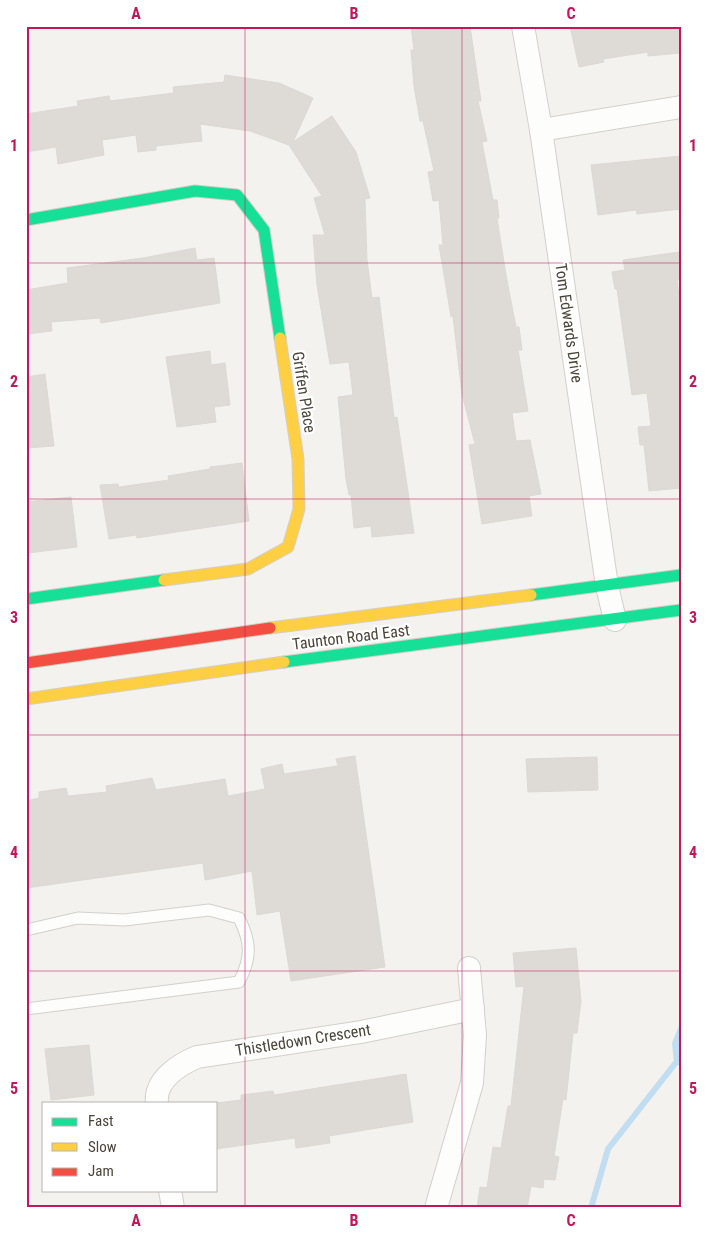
<svg xmlns="http://www.w3.org/2000/svg" width="707" height="1234" viewBox="0 0 707 1234" font-family="'Roboto Condensed',sans-serif">
  <rect width="100%" height="100%" fill="#f4f2ee"/>
  <polygon fill="#c0ddf1" points="681,1021 681,1067 674,1062 672,1043"/>
  <g fill="none" stroke-linecap="round" stroke-linejoin="round">
    <polyline stroke="#c0ddf1" stroke-width="6" points="591,1208 608,1149 681,1056"/>
  </g>
  <g fill="#dedbd6" stroke="#dcd9d4">
    <polygon points="411,26 470,26 481,101 478,101 487,141 482,142 493,200 497,200 499,218 497,218 506,275 516,327 519,327 522,350 518,350 528,411 512,413 516,441 530,440 541,494 529,496 532,516 482,524 469,445 475,444 462,394 453,316 451,317 439,245 443,245 439,200 433,201 428,172 434,171 423,121 420,121 414,86 411,50 414,50"/>
    <polygon points="570,26 681,26 681,53 648,56 648,52 603,59 604,62 579,67"/>
    <polygon points="225,75 279,83 313,98 293,142 332,116 356,152 370,198 365,199 367,260 372,298 379,297 394,418 397,417 414,533 372,537 371,526 354,528 351,495 349,495 346,479 338,397 353,395 349,362 330,364 317,285 313,235 325,235 314,198 322,196 289,145 250,131 200,124 202,141 156,146 156,150 138,152 136,135 102,140 104,155 58,164 56,147 26,152 26,114 78,106 77,101 109,96 110,101 174,93 173,87 224,82"/>
    <polygon points="681,156 681,209 637,214 636,210 598,215 591,165"/>
    <polygon points="195,248 197,260 214,258 220,303 101,323 100,318 51,322 52,331 26,334 26,290 68,283 67,268 143,258"/>
    <polygon points="679,252 681,268 681,280 677,280 681,312 681,488 649,491 644,445 640,445 638,427 651,426 647,393 632,395 617,289 615,289 612,272 625,270 623,260"/>
    <polygon points="210,351 211,365 225,363 230,405 214,407 216,422 177,427 166,357"/>
    <polygon points="45,374 54,446 26,448 26,377"/>
    <polygon points="242,463 249,521 137,538 136,535 109,539 100,485 118,484 119,487 169,480 168,476 210,469 210,467"/>
    <polygon points="71,497 77,547 28,553 26,502"/>
    <polygon points="355,756 385,967 291,981 280,911 257,915 252,871 205,880 203,863 26,888 26,801 39,798 39,792 66,788 68,796 107,792 106,786 152,778 156,790 225,779 228,796 265,789 261,769 282,764 284,774 338,766 336,759"/>
    <polygon points="597,757 598,790 528,792 526,759"/>
    <polygon points="576,948 581,1001 577,1033 573,1033 566,1100 563,1099 554,1156 559,1157 555,1180 544,1179 543,1188 531,1186 527,1208 477,1208 480,1187 487,1188 493,1147 501,1148 508,1106 511,1106 524,986 516,987 513,953"/>
    <polygon points="89,1045 94,1095 51,1100 45,1049"/>
    <polygon points="406,1074 413,1122 329,1136 330,1143 296,1148 295,1138 216,1149 216,1103 241,1100 241,1095 273,1091 274,1095"/>
  </g>
  <g fill="none" stroke-linecap="round" stroke-linejoin="round">
    <defs>
      <path id="lane" d="M26,930L78,918L124,920L209,910L239,918C251,942 252,957 239,982L26,1009"/>
      <g id="street">
        <polyline points="523,26 541,130 607,586 615,620"/>
        <polyline points="541,130 681,107"/>
        <path d="M157,1103C154,1080 180,1064 197,1057L361,1032L473,1009"/>
        <polyline points="170,1190 173,1208"/>
        <polyline points="436,1208 472,1083 475,1035 469,968"/>
      </g>
      <g id="fast">
        <polyline points="26,220 195,191 237,195 264,230 280,338"/>
        <polyline points="531,595 681,575"/>
        <polyline points="26,599 164,580"/>
        <polyline points="284,662 681,610"/>
      </g>
      <g id="slow">
        <polyline points="164,580 248,569 288,547 299,509 298,459 280,338"/>
        <polyline points="270,628 531,595"/>
        <polyline points="26,699 284,662"/>
      </g>
      <polyline id="jam" points="26,663 270,628"/>
    </defs>
    <use href="#lane" stroke="#d2d0cb" stroke-width="13"/>
    <use href="#street" stroke="#d2d0cb" stroke-width="24"/>
    <use href="#fast" stroke="#d3cfc5" stroke-width="13"/>
    <use href="#slow" stroke="#d3cfc5" stroke-width="13"/>
    <use href="#jam" stroke="#d3cfc5" stroke-width="13"/>
    <use href="#lane" stroke="#fdfdfc" stroke-width="11"/>
    <use href="#street" stroke="#fdfdfc" stroke-width="22"/>
    <use href="#fast" stroke="#16e098" stroke-width="11"/>
    <use href="#slow" stroke="#ffcf43" stroke-width="11"/>
    <use href="#jam" stroke="#f24e42" stroke-width="11"/>
  </g>
  <path fill="none" stroke="#c2185b" stroke-width="1" stroke-opacity="0.55" d="M245,26V1208M462,26V1208M26,263H681M26,499H681M26,735H681M26,971H681"/>
  <g text-anchor="middle" dominant-baseline="central" stroke-width="4.5" stroke-linejoin="round" paint-order="stroke">
    <g font-size="16" fill="#4b4439" stroke="#fff">
      <text transform="translate(569 323) rotate(82)">Tom Edwards Drive</text>
      <text transform="translate(304 392) rotate(81)">Griffen Place</text>
      <text transform="translate(351 637) rotate(-7)">Taunton Road East</text>
      <text transform="translate(303 1040) rotate(-9)">Thistledown Crescent</text>
    </g>
  </g>
  <rect width="707" height="1234" fill="none" stroke="#ffffff" stroke-width="55"/>
  <rect x="42" y="1102" width="175" height="90" fill="#ffffff" stroke="#b7b4b0"/>
  <rect x="52" y="1118" width="25" height="8" fill="#16e098" stroke="#b7b4b0"/>
  <text x="88" y="1126" font-size="15" fill="#4b4439">Fast</text>
  <rect x="52" y="1143" width="25" height="8" fill="#ffcf43" stroke="#b7b4b0"/>
  <text x="88" y="1152" font-size="15" fill="#4b4439">Slow</text>
  <rect x="52" y="1168" width="25" height="8" fill="#f24e42" stroke="#b7b4b0"/>
  <text x="88" y="1176" font-size="15" fill="#4b4439">Jam</text>
  <rect x="28" y="28" width="652" height="1178" fill="none" stroke="#c2185b" stroke-width="2"/>
  <g font-size="16" text-anchor="middle" font-weight="bold" fill="#c2185b">
    <text x="136" y="19">A</text>
    <text x="354" y="19">B</text>
    <text x="571" y="19">C</text>
    <text x="14" y="151">1</text>
    <text x="693" y="151">1</text>
    <text x="14" y="387">2</text>
    <text x="693" y="387">2</text>
    <text x="14" y="623">3</text>
    <text x="693" y="623">3</text>
    <text x="14" y="858">4</text>
    <text x="693" y="858">4</text>
    <text x="14" y="1094">5</text>
    <text x="693" y="1094">5</text>
    <text x="136" y="1226">A</text>
    <text x="354" y="1226">B</text>
    <text x="571" y="1226">C</text>
  </g>
</svg>
